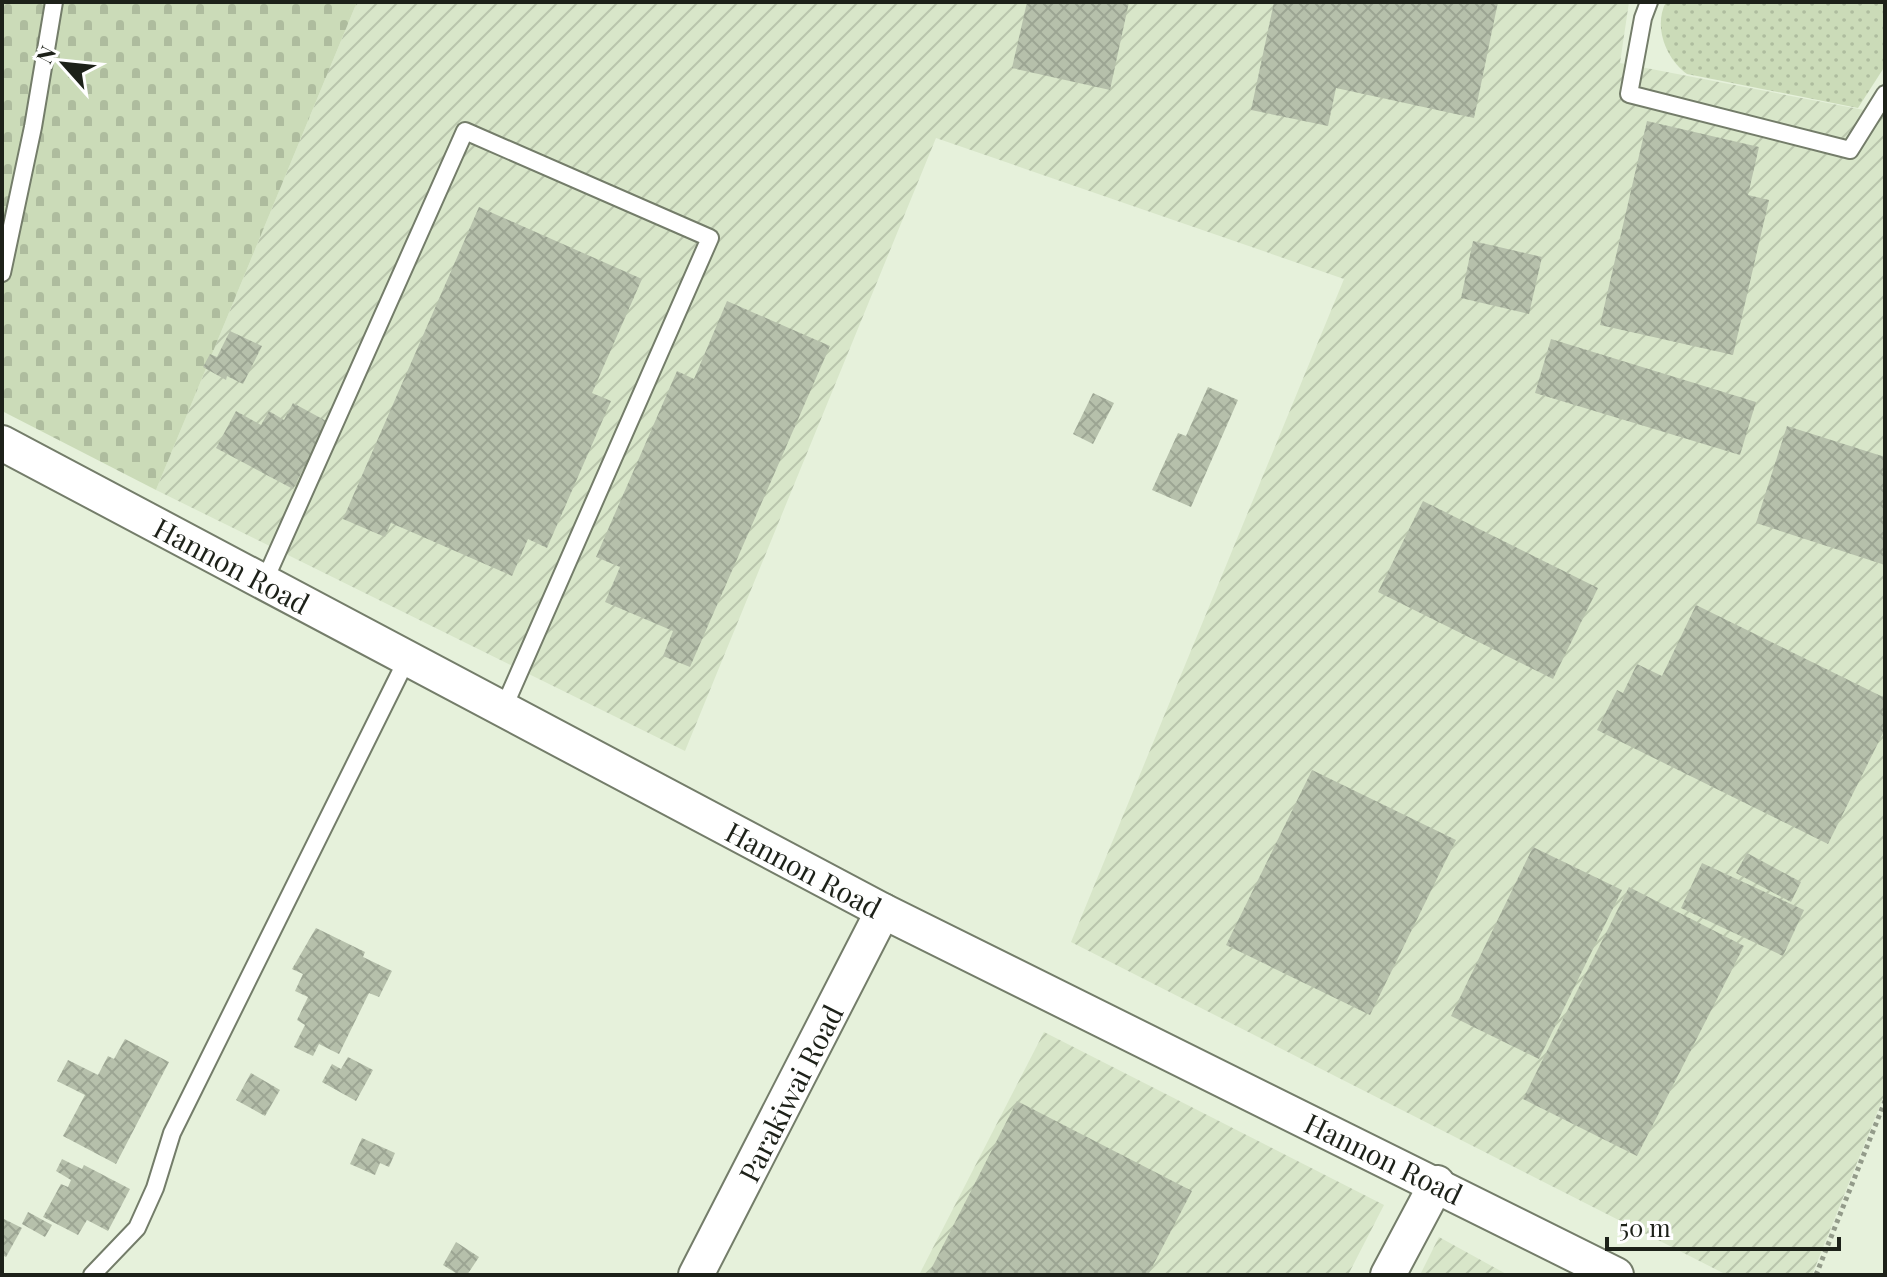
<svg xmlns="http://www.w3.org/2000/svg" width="1887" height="1277" viewBox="0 0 1887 1277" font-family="'Playfair Display',serif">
  <defs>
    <pattern id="industrial-furrows" width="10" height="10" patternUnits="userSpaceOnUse" patternTransform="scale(2)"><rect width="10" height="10" fill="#d8e6c9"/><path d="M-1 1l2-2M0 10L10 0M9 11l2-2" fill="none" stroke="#b9c5ac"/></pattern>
    <pattern id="grass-dots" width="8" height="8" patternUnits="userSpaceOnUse" patternTransform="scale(2)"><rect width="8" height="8" fill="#cbdbb8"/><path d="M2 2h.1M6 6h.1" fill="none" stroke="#aebc9e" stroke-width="1.8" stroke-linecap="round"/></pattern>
    <pattern id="cemetery-stones" width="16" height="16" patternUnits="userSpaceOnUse" patternTransform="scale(2)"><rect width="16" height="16" fill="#cbdbb8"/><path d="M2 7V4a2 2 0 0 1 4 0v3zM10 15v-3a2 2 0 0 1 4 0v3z" fill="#aebc9e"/></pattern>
    <pattern id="building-cross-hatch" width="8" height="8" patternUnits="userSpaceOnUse" patternTransform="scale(2)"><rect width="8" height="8" fill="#b6c0ab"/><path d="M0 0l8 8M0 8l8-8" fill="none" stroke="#9ca593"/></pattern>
  </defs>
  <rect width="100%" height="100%" fill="#e6f1db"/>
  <g fill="url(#industrial-furrows)">
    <polygon points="357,2 1629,2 1620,63 1885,114 1885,1093 1812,1275 1727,1275 1071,942 1344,279 936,138 685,751 156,490"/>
    <polygon points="1044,1032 1384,1205 1348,1275 919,1275"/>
    <polygon points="1439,1237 1508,1275 1420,1275"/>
  </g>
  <path fill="url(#grass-dots)" d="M1666,2H1885V66L1858,108L1687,74C1666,59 1653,26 1666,2Z"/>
  <polygon fill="url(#cemetery-stones)" points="2,2 357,2 156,490 2,411"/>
  <g fill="url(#building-cross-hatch)">
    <polygon points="1027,2 1129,2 1110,90 1012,68"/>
    <polygon points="1274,2 1498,2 1474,118 1336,88 1328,126 1251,110"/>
    <polygon points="1647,121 1759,147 1748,195 1769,200 1733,355 1600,325"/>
    <polygon points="479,207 642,279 592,393 611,401 547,548 528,539 512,576 391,523 385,537 343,519"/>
    <polygon points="1473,241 1542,257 1529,314 1461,298"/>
    <polygon points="727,301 830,346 690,667 663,656 673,631 605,602 620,567 596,557 677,371 694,379"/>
    <polygon points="230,331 262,346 243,384 227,376 226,380 203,367 210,354 217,357"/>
    <polygon points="1551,339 1756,402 1740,455 1535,393"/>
    <polygon points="1208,387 1238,400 1191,507 1152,490 1178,433 1186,436"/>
    <polygon points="1093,393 1114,403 1093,444 1073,434"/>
    <polygon points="293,403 328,422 293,489 216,448 236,411 261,425 269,411 284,420"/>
    <polygon points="1787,426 1885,457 1885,565 1756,523"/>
    <polygon points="1423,501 1598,588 1553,679 1378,592"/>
    <polygon points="1696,605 1885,698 1885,729 1828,844 1597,730 1617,690 1623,693 1637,664 1662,676"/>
    <polygon points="1312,770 1456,840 1370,1015 1226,945"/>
    <polygon points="1533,847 1622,890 1539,1059 1451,1016"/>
    <polygon points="1747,853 1801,882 1791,902 1736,873"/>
    <polygon points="1702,863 1804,910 1783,956 1681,908"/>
    <polygon points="1629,887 1744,946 1637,1156 1523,1099"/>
    <polygon points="316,928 365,952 363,957 392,971 379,997 369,993 339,1054 319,1044 313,1056 294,1047 305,1025 297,1020 308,997 295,991 303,974 292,969"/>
    <polygon points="125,1039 169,1062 116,1164 63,1136 85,1095 57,1081 68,1060 98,1075 108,1056 114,1059"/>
    <polygon points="348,1057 373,1070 356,1101 322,1082 332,1064 341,1069"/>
    <polygon points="251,1073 280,1090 265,1116 236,1100"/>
    <polygon points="1017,1101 1192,1191 1148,1275 928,1275"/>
    <polygon points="362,1138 395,1153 389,1167 380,1163 375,1175 350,1164"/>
    <polygon points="62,1159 82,1169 84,1165 130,1189 108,1231 87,1220 78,1235 43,1217 61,1184 68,1187 71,1180 56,1171"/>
    <polygon points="28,1212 52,1225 45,1237 22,1224"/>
    <polygon points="2,1218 22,1228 6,1257 2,1255"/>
    <polygon points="456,1242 479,1257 467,1275 459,1275 443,1265"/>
  </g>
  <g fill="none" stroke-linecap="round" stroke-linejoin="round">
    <defs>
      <g id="lane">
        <polyline points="1649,2 1643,18 1629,94 1850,150 1885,94"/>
        <polyline points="2,273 33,127 54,2"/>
        <polyline points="264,582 465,131 710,238 504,707"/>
        <polyline points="92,1275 137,1228 155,1188 172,1133 407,659"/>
      </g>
      <g id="street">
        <polyline points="2,443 883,911 1616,1275"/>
        <polyline points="696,1275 883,911"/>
        <polyline points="1388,1275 1437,1183"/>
      </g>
    </defs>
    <use href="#lane" stroke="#747d6a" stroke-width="20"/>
    <use href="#street" stroke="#747d6a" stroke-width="38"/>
    <polyline stroke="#939b8a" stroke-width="5" stroke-dasharray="4 4" stroke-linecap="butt" points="1816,1275 1885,1101"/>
    <use href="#lane" stroke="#fff" stroke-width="16"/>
    <use href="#street" stroke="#fff" stroke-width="34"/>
  </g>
  <g text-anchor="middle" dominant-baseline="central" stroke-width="6" stroke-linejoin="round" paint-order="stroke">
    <g font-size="28" fill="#1d2119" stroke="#fff">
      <text transform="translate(232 565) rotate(28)">Hannon Road</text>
      <text transform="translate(804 869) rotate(28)">Hannon Road</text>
      <text transform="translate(790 1093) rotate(-63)">Parakiwai Road</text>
      <text transform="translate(1384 1158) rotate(26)">Hannon Road</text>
    </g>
  </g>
  <rect width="1887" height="1277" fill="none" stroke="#1d2119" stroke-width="8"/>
  <g transform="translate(64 64) rotate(297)" stroke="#ffffff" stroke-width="6" paint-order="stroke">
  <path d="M0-6L14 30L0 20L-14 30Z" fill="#1d2119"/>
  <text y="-12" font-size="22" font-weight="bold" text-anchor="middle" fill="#1d2119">N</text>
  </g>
  <path d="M1607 1237v12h232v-12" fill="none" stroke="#1d2119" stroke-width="4"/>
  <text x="1619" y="1237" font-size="24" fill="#1d2119" stroke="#ffffff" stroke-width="6" paint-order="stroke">50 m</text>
</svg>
